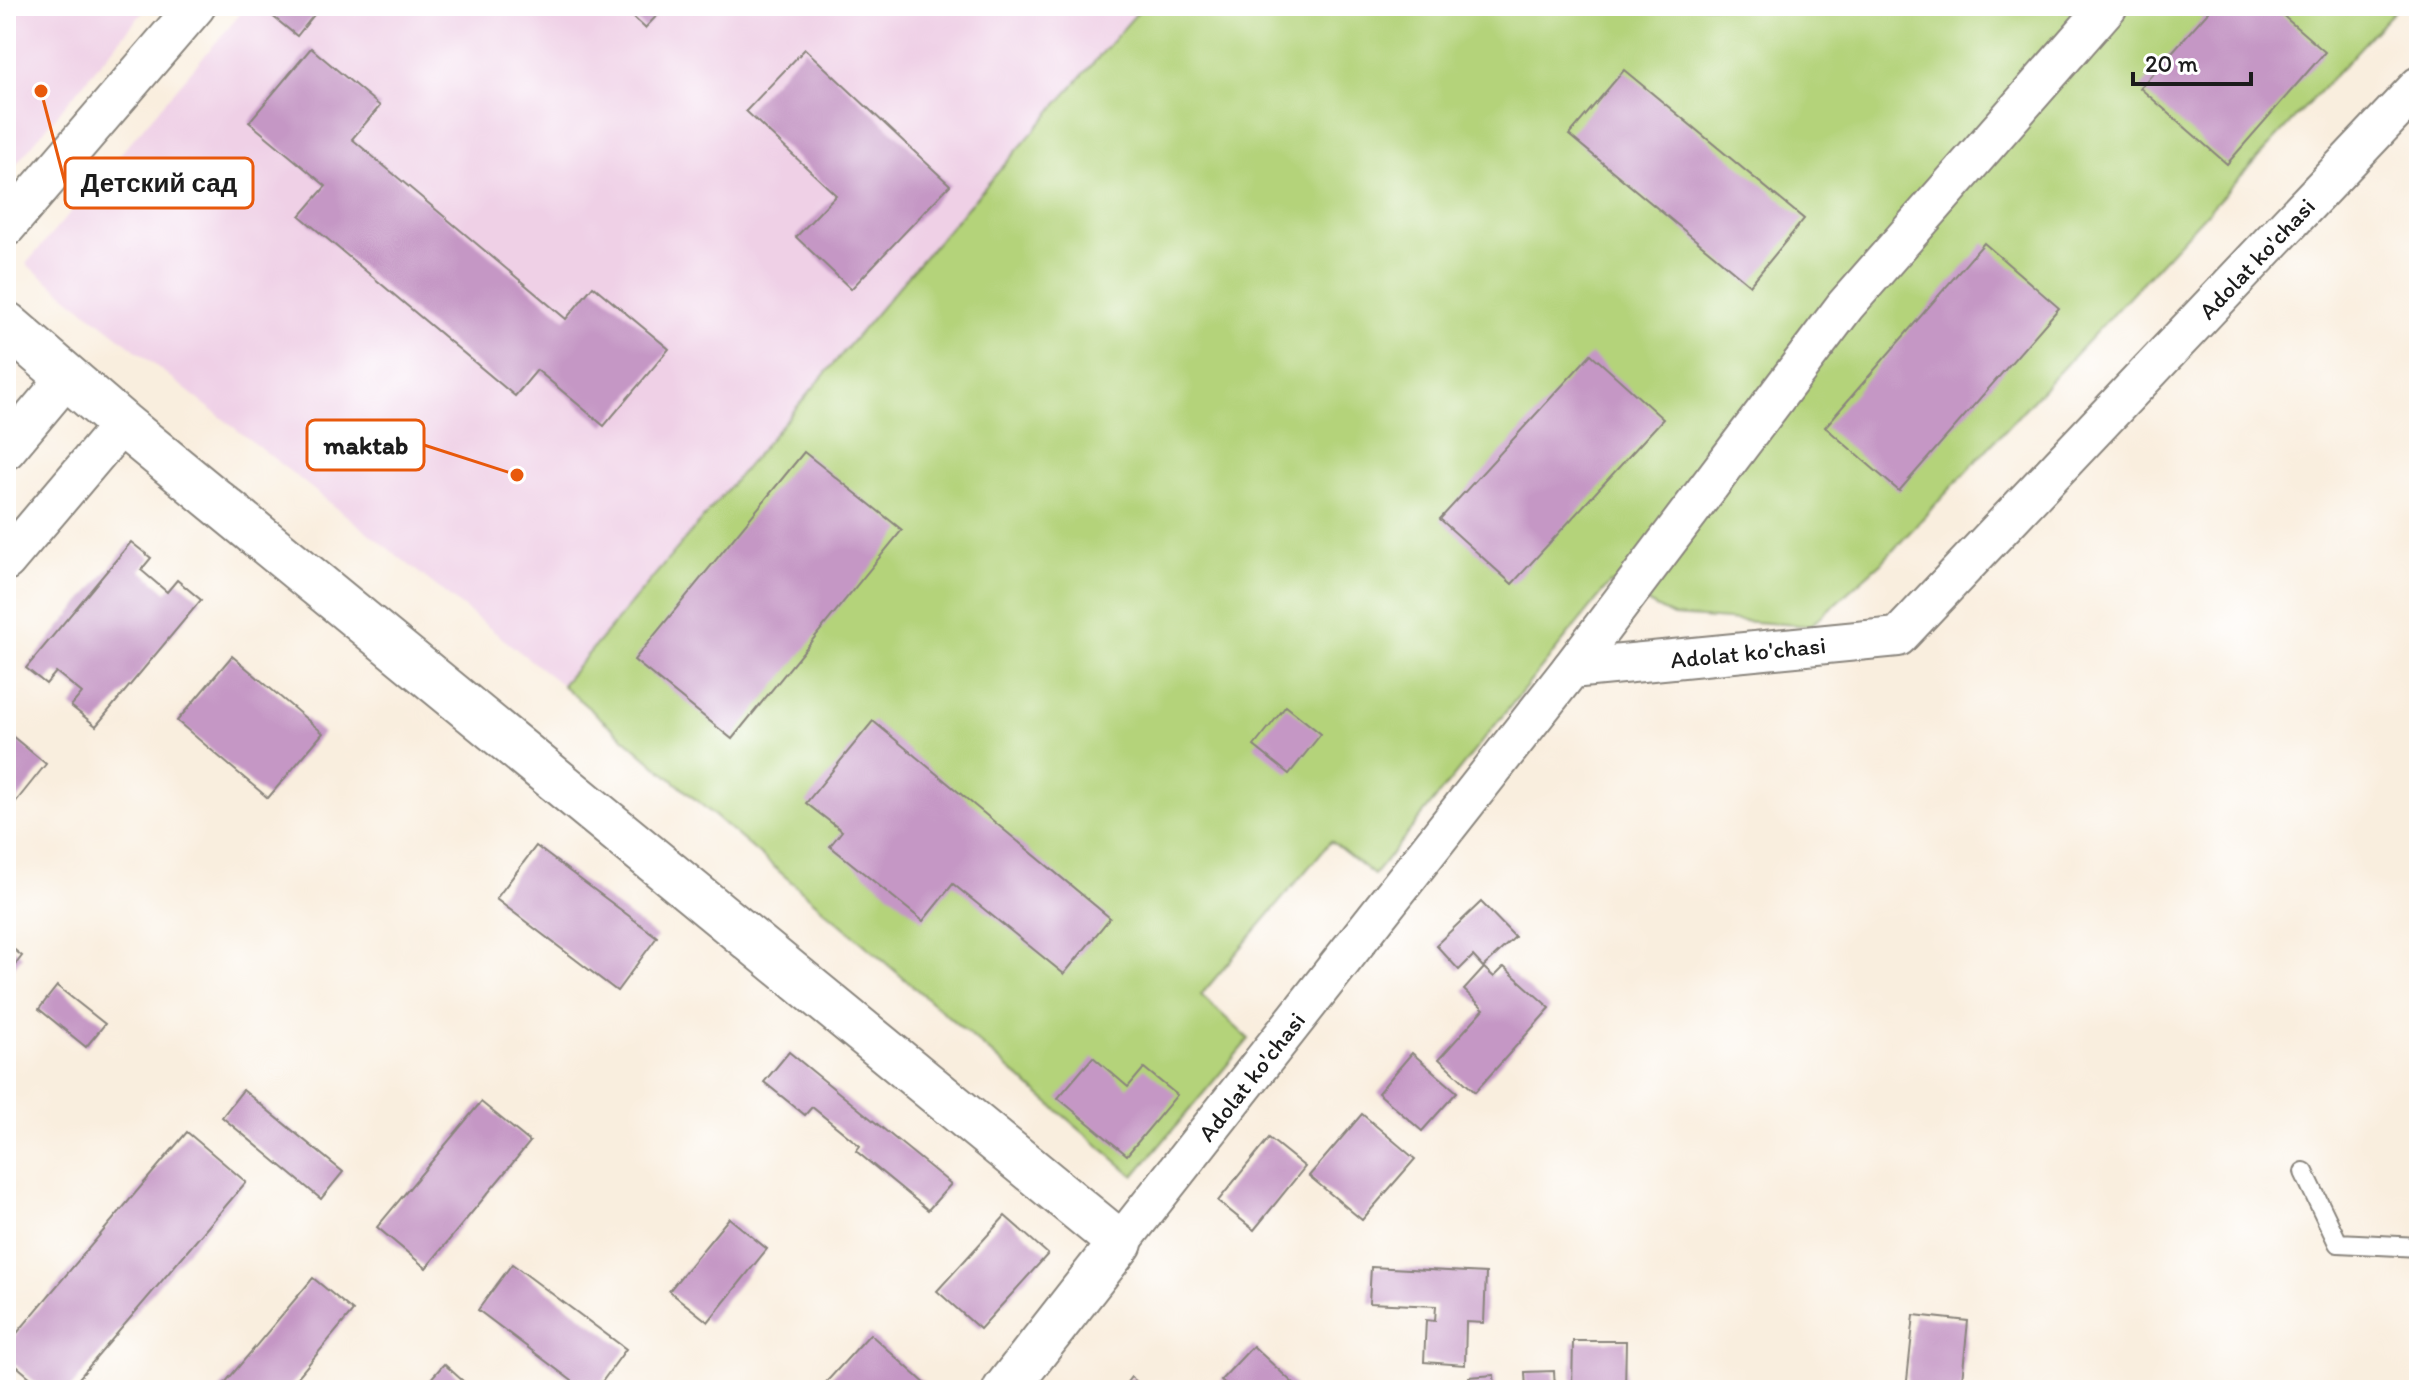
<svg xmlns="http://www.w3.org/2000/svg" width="2425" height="1396" viewBox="0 0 2425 1396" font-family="Itim,sans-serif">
  <rect width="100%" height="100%" fill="#fff"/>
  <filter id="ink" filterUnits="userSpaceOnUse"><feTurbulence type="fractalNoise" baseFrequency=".0125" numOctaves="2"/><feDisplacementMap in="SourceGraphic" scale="16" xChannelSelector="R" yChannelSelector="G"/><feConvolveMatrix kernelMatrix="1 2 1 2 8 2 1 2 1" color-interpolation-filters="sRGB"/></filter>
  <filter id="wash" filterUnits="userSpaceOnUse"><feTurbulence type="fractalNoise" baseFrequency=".006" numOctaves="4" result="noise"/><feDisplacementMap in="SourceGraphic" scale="32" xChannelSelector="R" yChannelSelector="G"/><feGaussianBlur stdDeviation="1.8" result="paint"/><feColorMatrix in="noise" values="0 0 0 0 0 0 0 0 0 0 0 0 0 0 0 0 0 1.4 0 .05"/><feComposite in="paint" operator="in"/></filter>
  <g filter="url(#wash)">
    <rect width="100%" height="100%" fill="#f9eede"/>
    <g fill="#efd0e6">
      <polygon points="6,6 148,6 6,176"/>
      <polygon points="247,6 1143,6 917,265 562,685 26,264"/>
    </g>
    <polygon fill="#b4d37a" stroke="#68784b" stroke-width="2" points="1143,6 2399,6 1884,560 1810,626 1673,616 1610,583 1374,875 1331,841 1201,995 1249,1039 1134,1176 562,685 917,265"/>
    <g id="blocks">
      <g fill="#c597c5">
        <polygon points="260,6 321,6 297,36"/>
        <polygon points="621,6 666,6 645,28"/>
        <polygon points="2213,6 2272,6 2325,52 2227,164 2140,88"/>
        <polygon points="311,48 380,106 352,139 566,319 593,286 669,349 604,426 537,370 515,396 300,216 326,186 249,122"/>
        <polygon points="805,49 950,185 851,289 796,237 836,195 746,111"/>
        <polygon points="1624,70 1804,219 1750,285 1569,135"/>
        <polygon points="1984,243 2059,308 1899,491 1825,427"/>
        <polygon points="1591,354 1663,419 1512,584 1440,519"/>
        <polygon points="804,452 902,530 732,739 634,660"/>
        <polygon points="131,542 151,558 141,570 167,592 177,580 201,600 96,726 71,706 82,693 56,672 46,684 26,668"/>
        <polygon points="232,656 323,733 268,798 177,721"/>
        <polygon points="1286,706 1321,734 1289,774 1254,746"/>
        <polygon points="873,721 1110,918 1064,974 953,884 923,921 830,846 842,831 806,803"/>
        <polygon points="6,731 46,764 6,814"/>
        <polygon points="536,846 657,937 617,991 496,899"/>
        <polygon points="1481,902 1515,937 1483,967 1473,956 1459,970 1436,945"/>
        <polygon points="6,943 22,956 6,977"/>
        <polygon points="1504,967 1550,1008 1475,1092 1439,1059 1484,1009 1464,990 1484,968 1494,977"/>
        <polygon points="57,986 105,1024 86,1047 39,1009"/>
        <polygon points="789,1052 951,1184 928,1210 856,1151 860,1146 812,1107 805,1115 764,1082"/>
        <polygon points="1412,1053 1457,1092 1422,1131 1378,1093"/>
        <polygon points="1093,1057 1128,1087 1144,1068 1177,1095 1127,1155 1058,1098"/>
        <polygon points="243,1090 343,1172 321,1199 222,1117"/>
        <polygon points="481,1102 530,1142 426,1268 377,1227"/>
        <polygon points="1362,1114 1415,1159 1362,1220 1309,1176"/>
        <polygon points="187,1132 246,1182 69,1390 45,1390 6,1357 6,1346"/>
        <polygon points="1269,1138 1305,1167 1254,1230 1218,1201"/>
        <polygon points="1005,1216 1048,1254 980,1329 937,1291"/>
        <polygon points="729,1218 767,1249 708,1322 669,1291"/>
        <polygon points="512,1264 626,1349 596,1390 584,1390 478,1310"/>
        <polygon points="1371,1267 1486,1273 1484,1323 1466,1322 1465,1365 1424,1362 1426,1320 1435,1321 1436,1306 1369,1303"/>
        <polygon points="313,1278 353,1311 287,1390 219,1390"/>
        <polygon points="1914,1315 1968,1321 1961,1390 1906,1390"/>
        <polygon points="870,1334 928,1386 924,1390 819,1390"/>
        <polygon points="1573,1341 1626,1341 1625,1390 1572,1390"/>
        <polygon points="1253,1346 1295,1385 1291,1390 1232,1390 1221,1380"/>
        <polygon points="444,1364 473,1390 421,1390"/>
        <polygon points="1554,1371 1555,1390 1526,1390 1525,1372"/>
        <polygon points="1494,1375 1495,1390 1470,1390 1469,1377"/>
        <polygon points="1131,1377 1147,1390 1121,1390"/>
      </g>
    </g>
  </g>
  <g filter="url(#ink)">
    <use href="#blocks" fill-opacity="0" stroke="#8a857d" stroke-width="2"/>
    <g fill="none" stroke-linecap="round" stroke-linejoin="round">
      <defs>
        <polyline id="lane" points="2304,1172 2338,1243 2419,1247"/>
        <g id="street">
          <polyline points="6,227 196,6"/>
          <polyline points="6,450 68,376"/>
          <polyline points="6,561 122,424"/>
          <polyline points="1571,669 1845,306 2108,6"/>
          <path id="s1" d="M1120,1243L1571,669L1898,637L2419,86"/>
        </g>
        <polyline id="secondary" points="6,324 122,424 1120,1243 1005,1390"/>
      </defs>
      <use href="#lane" stroke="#8a857d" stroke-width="22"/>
      <use href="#street" stroke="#8a857d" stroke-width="42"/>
      <use href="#secondary" stroke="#8a857d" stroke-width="48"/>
      <use href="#lane" stroke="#fff" stroke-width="18"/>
      <use href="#street" stroke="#fff" stroke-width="38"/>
      <use href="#secondary" stroke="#fff" stroke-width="44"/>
    </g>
  </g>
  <g text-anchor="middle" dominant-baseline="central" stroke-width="7" stroke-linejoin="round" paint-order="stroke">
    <g font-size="24" fill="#1c1c1c" stroke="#fff">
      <text stroke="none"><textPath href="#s1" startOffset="1580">Adolat ko'chasi</textPath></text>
      <text stroke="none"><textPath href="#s1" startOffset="908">Adolat ko'chasi</textPath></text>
      <text stroke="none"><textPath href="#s1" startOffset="212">Adolat ko'chasi</textPath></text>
    </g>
  </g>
  <path fill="none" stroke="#e8590c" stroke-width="3" d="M41 91L65 183M517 475L424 445"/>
  <g fill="#e8590c" stroke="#fff" stroke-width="3">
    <circle cx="41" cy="91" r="8"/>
    <circle cx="517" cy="475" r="8"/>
  </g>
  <g fill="#fff" stroke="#e8590c" stroke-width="3">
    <rect x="65" y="158" width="188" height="50" rx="8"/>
    <rect x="307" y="420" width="117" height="50" rx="8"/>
  </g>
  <g font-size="26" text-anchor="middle" font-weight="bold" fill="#1c1c1c">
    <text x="159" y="192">Детский сад</text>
    <text x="366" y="454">maktab</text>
  </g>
  <rect width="2425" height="1396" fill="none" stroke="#fff" stroke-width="32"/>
  <path d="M2133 72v12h118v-12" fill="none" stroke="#1c1c1c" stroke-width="4"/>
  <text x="2145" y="72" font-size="24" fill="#1c1c1c" stroke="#ffffff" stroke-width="6" paint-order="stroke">20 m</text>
</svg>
